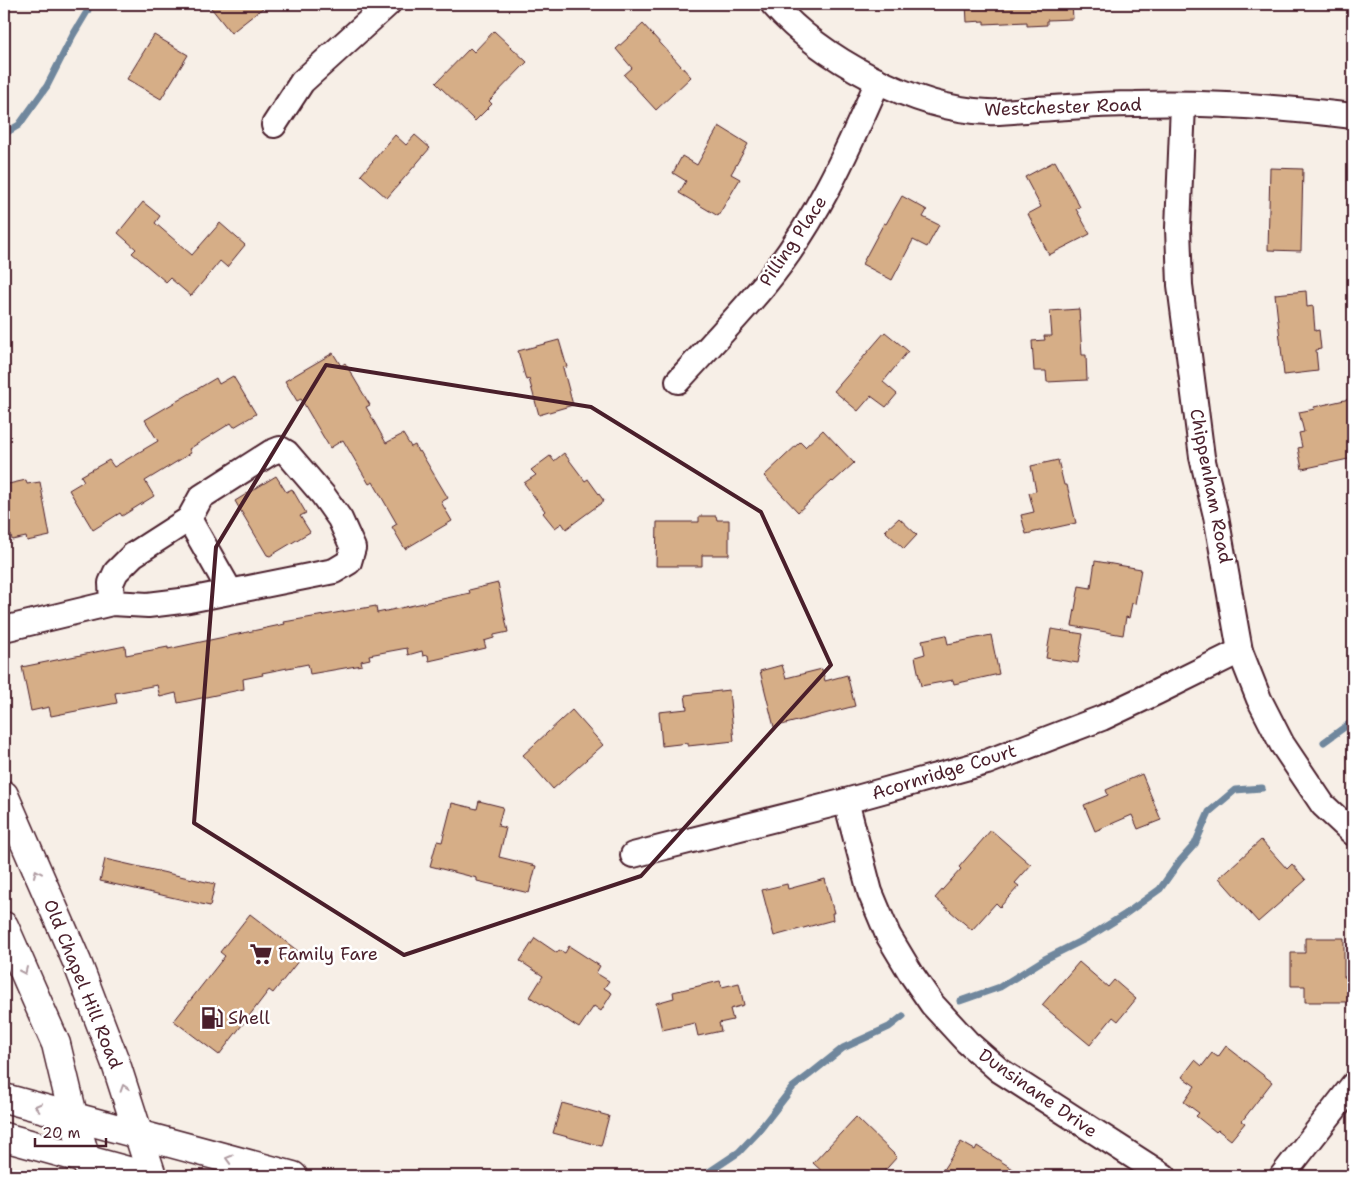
<svg xmlns="http://www.w3.org/2000/svg" width="1357" height="1180" viewBox="0 0 1357 1180" font-family="'Shantell Sans',sans-serif">
<style>
.lines{fill:none;stroke-linecap:round;stroke-linejoin:round}
.stream{stroke:#6f879d;stroke-width:7}
.building{fill:#d6ae87;stroke:#4a1f2b}
.minor-casing{stroke:#4a1f2b;stroke-width:28}
.tertiary-casing{stroke:#4a1f2b;stroke-width:31}
.secondary-casing{stroke:#4a1f2b;stroke-width:31}
.minor{stroke:#fff;stroke-width:24}
.tertiary{stroke:#fff;stroke-width:28}
.secondary{stroke:#fff;stroke-width:28}
.oneway{stroke:#ae9aa0}
.marked{fill:none;stroke:#4a1f2b;stroke-width:4;stroke-linejoin:round}
.labels{text-anchor:middle;stroke-width:5;stroke-linejoin:round;paint-order:stroke}
.street-label{font-size:18px;fill:#4a1f2b;stroke:#fff}
.poi-label{font-size:18px;fill:#4a1f2b;stroke:#fff;text-anchor:start}
</style>
<rect width="100%" height="100%" fill="#f7efe7"/>
<filter id="ink" filterUnits="userSpaceOnUse"><feTurbulence type="fractalNoise" baseFrequency=".02" numOctaves="2"/><feDisplacementMap in="SourceGraphic" scale="10" xChannelSelector="R" yChannelSelector="G"/><feConvolveMatrix kernelMatrix="1 2 1 2 8 2 1 2 1" color-interpolation-filters="sRGB"/></filter>
<g filter="url(#ink)">
<g class="lines">
<g class="stream">
<polyline points="4,134 19,125 47,86 73,35 88,10 89,4"/>
<polyline points="1324,742 1353,721"/>
<polyline points="960,1001 1000,987 1045,959 1087,938 1124,915 1160,889 1179,862 1195,844 1209,812 1235,790 1262,788"/>
<polyline points="700,1176 706,1174 739,1152 758,1132 793,1087 809,1075 843,1048 889,1027 903,1016"/>
</g>
</g>
<g class="building">
<polygon points="208,4 268,4 231,33"/>
<polygon points="966,4 1072,4 1073,19 1047,20 1047,25 1027,26 1027,22 984,24 984,21 967,22"/>
<polygon points="643,24 691,77 656,110 624,75 632,68 616,49"/>
<polygon points="494,31 527,62 489,101 492,104 475,121 436,83 470,48 474,52"/>
<polygon points="154,35 188,55 161,99 127,79"/>
<polygon points="719,126 748,144 731,174 740,179 718,216 679,193 686,181 673,173 682,156 697,165"/>
<polygon points="395,135 406,145 415,135 430,148 387,198 361,175"/>
<polygon points="1055,161 1080,207 1076,209 1090,234 1049,255 1028,214 1041,207 1025,177"/>
<polygon points="1270,168 1303,169 1301,251 1268,250"/>
<polygon points="902,196 927,210 923,217 939,225 927,247 913,240 892,280 862,264 884,223 886,224"/>
<polygon points="143,202 160,216 155,223 192,255 220,223 245,245 227,267 220,261 191,296 170,278 166,282 132,253 136,249 118,233"/>
<polygon points="1306,291 1307,307 1313,306 1315,331 1319,330 1321,349 1316,350 1318,371 1284,375 1275,294"/>
<polygon points="1079,309 1082,355 1086,355 1087,380 1047,382 1046,371 1034,371 1032,341 1045,340 1044,336 1052,336 1050,311"/>
<polygon points="885,332 908,351 883,382 897,394 886,407 871,396 858,411 834,391"/>
<polygon points="559,340 567,367 563,368 573,405 539,415 529,379 526,380 518,351"/>
<polygon points="333,353 341,366 345,363 364,395 370,405 366,407 386,443 403,434 411,447 415,445 418,452 420,451 448,498 441,502 452,521 405,549 392,527 397,524 373,482 369,484 343,440 330,448 301,399 297,401 285,381"/>
<polygon points="233,376 256,414 234,427 231,423 189,449 191,453 145,481 154,496 122,516 120,513 93,530 69,490 84,481 81,476 109,460 114,467 158,441 145,420 216,378 219,384"/>
<polygon points="1349,399 1353,420 1353,458 1302,469 1298,448 1302,447 1299,433 1304,432 1299,412 1315,409 1314,407"/>
<polygon points="823,430 854,463 833,482 832,481 798,512 764,476 800,442 805,447"/>
<polygon points="564,453 585,481 588,479 604,501 566,529 562,523 555,528 543,513 545,511 524,483 536,475 531,470 550,456 554,461"/>
<polygon points="1058,460 1064,485 1067,485 1076,523 1026,534 1021,515 1034,512 1029,493 1036,491 1031,466"/>
<polygon points="276,476 286,492 292,489 306,513 300,516 310,532 270,556 267,555 235,501"/>
<polygon points="26,480 27,484 40,482 50,536 27,541 26,537 12,540 11,535 4,537 4,485"/>
<polygon points="699,516 716,516 717,520 729,520 729,555 702,555 702,566 656,566 657,522 699,522"/>
<polygon points="899,518 917,535 904,549 885,531"/>
<polygon points="1095,561 1141,569 1135,604 1132,603 1129,618 1126,617 1123,635 1072,626 1079,586 1091,588"/>
<polygon points="498,583 508,632 494,635 494,638 484,641 486,648 429,661 428,655 423,656 422,651 408,655 407,648 369,655 370,659 361,661 362,665 310,674 308,664 262,673 263,675 243,679 244,689 178,703 176,693 160,697 157,685 115,693 117,703 51,716 49,707 31,711 22,667 125,646 126,655 168,647 168,649 285,624 284,622 376,606 377,613 470,593 469,590"/>
<polygon points="1051,629 1083,634 1078,663 1046,658"/>
<polygon points="946,635 948,644 991,635 999,674 954,684 953,680 921,686 915,657 925,654 922,640"/>
<polygon points="782,665 786,678 822,669 825,681 847,675 855,706 774,727 760,671"/>
<polygon points="729,690 734,741 688,746 688,743 662,746 659,712 687,709 685,695"/>
<polygon points="572,710 603,745 553,789 523,755"/>
<polygon points="1142,774 1161,820 1138,829 1132,815 1095,831 1084,805 1108,795 1106,790"/>
<polygon points="479,801 503,807 498,826 506,828 499,857 536,866 529,893 477,881 477,878 430,866 437,841 442,842 452,803 477,809"/>
<polygon points="991,830 1031,865 1015,883 1019,886 1000,907 996,903 972,930 935,898 961,869 959,867"/>
<polygon points="1261,840 1287,869 1292,864 1306,880 1258,922 1219,878"/>
<polygon points="105,859 215,884 210,906 100,881"/>
<polygon points="825,879 834,913 832,913 833,920 774,936 762,890 787,884 788,889"/>
<polygon points="250,914 303,955 273,993 269,990 219,1055 174,1021 225,956 220,952"/>
<polygon points="535,938 557,953 559,950 565,953 569,946 600,966 596,973 609,981 604,988 612,993 601,1011 594,1006 579,1028 530,997 543,976 520,961"/>
<polygon points="1305,938 1344,938 1344,977 1351,977 1351,1002 1305,1002 1305,986 1291,986 1291,953 1305,953"/>
<polygon points="1079,962 1108,987 1114,980 1136,999 1118,1021 1113,1017 1090,1045 1042,1005"/>
<polygon points="720,981 722,987 739,983 744,1005 730,1009 733,1020 719,1023 721,1031 698,1036 695,1023 662,1030 656,1003 674,998 673,992"/>
<polygon points="1226,1046 1272,1082 1242,1121 1245,1123 1231,1140 1218,1130 1216,1132 1196,1116 1199,1113 1184,1102 1195,1086 1182,1077 1195,1060 1202,1066 1212,1053 1218,1057"/>
<polygon points="562,1103 609,1116 601,1146 553,1133"/>
<polygon points="856,1117 897,1157 880,1176 827,1176 813,1163"/>
<polygon points="961,1142 975,1150 977,1146 1024,1176 939,1176"/>
</g>
<g class="lines">
<defs>
<g id="minor">
<path d="M773 4C821 59 914 109 988 112 1004 113 1021 110 1037 109 1069 107 1102 104 1135 104 1207 102 1281 107 1353 116"/>
<polyline points="1183,104 1178,228 1180,285 1202,457 1216,516 1240,651 1259,699 1282,744 1323,805 1353,833"/>
<polyline points="274,125 302,82 388,4"/>
<path d="M678 381C707 349 737 318 765 284 815 224 847 152 878 81"/>
<polyline points="189,519 230,591"/>
<polyline points="4,629 112,603 148,605 189,600 334,571 349,562 353,548 340,519 323,495 287,453 280,449 270,453 201,497 189,519 133,555 116,572 111,583 112,603"/>
<polyline points="846,801 870,892 888,935 912,975 932,1004 967,1042 999,1070 1164,1176"/>
<polyline points="633,855 846,801 987,762 1102,718 1157,692 1240,651"/>
<polyline points="1282,1176 1353,1085"/>
</g>
<g id="tertiary">
<polyline points="4,1098 293,1176"/>
<polyline points="4,1137 146,1176"/>
</g>
<g id="secondary">
<polyline points="4,795 77,962 116,1064 152,1176"/>
<polyline points="4,926 56,1044 73,1115 91,1176"/>
</g>
</defs>
<use href="#minor" class="minor-casing"/>
<use href="#tertiary" class="tertiary-casing"/>
<use href="#secondary" class="secondary-casing"/>
<use href="#minor" class="minor"/>
<use href="#tertiary" class="tertiary"/>
<use href="#secondary" class="secondary"/>
</g>
<defs><path id="oneway-chevron" d="M-2-3.5L2.5 0L-2 3.5" fill="none" stroke-width="1.6" stroke-linecap="round" stroke-linejoin="round" transform="scale(1.25)"/></defs>
<g class="oneway">
<use href="#oneway-chevron" transform="translate(37 873) rotate(-113)"/>
<use href="#oneway-chevron" transform="translate(24 971) rotate(66)"/>
<use href="#oneway-chevron" transform="translate(124 1088) rotate(-108)"/>
<use href="#oneway-chevron" transform="translate(38 1107) rotate(-166)"/>
<use href="#oneway-chevron" transform="translate(229 1159) rotate(-164)"/>
</g>
</g>
<path class="marked" d="M326 365 591 407 761 512 831 665 641 876 404 955 194 823 216 547Z"/>
<defs>
<symbol id="supermarket-bare" viewBox="-9 -9 18 18"><path d="M-6-5.5h2.5l.6 2H6L4.5 2H-2.5L-4.4-4H-6ZM-1.5 3.2a1.3 1.3 0 1 0 .1 0ZM3 3.2a1.3 1.3 0 1 0 .1 0Z" fill="#4a1f2b" stroke="#fff" stroke-width="2.5" paint-order="stroke"/></symbol>
<symbol id="fuel-bare" viewBox="-9 -9 18 18"><path d="M-5.5-6h7V0h2V4h1.3V-2.5L3-4.5l.8-.8L6-3V5H2.5V1h-1V6h-7ZM-4.2-4.7v3.2H.2V-4.7Z" fill="#4a1f2b" stroke="#fff" stroke-width="2.5" paint-order="stroke"/></symbol>
</defs>
<g fill-rule="evenodd">
<use href="#supermarket-bare" x="245" y="938" width="32" height="32"/>
<use href="#fuel-bare" x="196" y="1002" width="32" height="32"/>
</g>
<g class="labels">
<g class="street-label">
<text transform="translate(1063 107) rotate(-2)" y="6">Westchester Road</text>
<text transform="translate(793 241) rotate(-56)" y="6">Pilling Place</text>
<text transform="translate(1211 486) rotate(79)" y="6">Chippenham Road</text>
<text transform="translate(944 772) rotate(-17)" y="6">Acornridge Court</text>
<text transform="translate(83 984) rotate(68)" y="6">Old Chapel Hill Road</text>
<text transform="translate(1038 1093) rotate(35)" y="6">Dunsinane Drive</text>
</g>
<g class="poi-label">
<text x="278" y="960">Family Fare</text>
<text x="228" y="1024">Shell</text>
</g>
</g>
<rect width="1357" height="1180" fill="none" stroke="#fff" stroke-width="20"/>
<rect x="10" y="10" width="1337" height="1160" fill="none" stroke="#4a1f2b" stroke-width="2" filter="url(#ink)"/>
<path d="M35 1138v8h71v-8" fill="none" stroke="#4a1f2b" stroke-width="2.5"/>
<text x="42" y="1138" font-size="15" fill="#4a1f2b" stroke="#ffffff" stroke-width="4" paint-order="stroke">20 m</text>
</svg>
